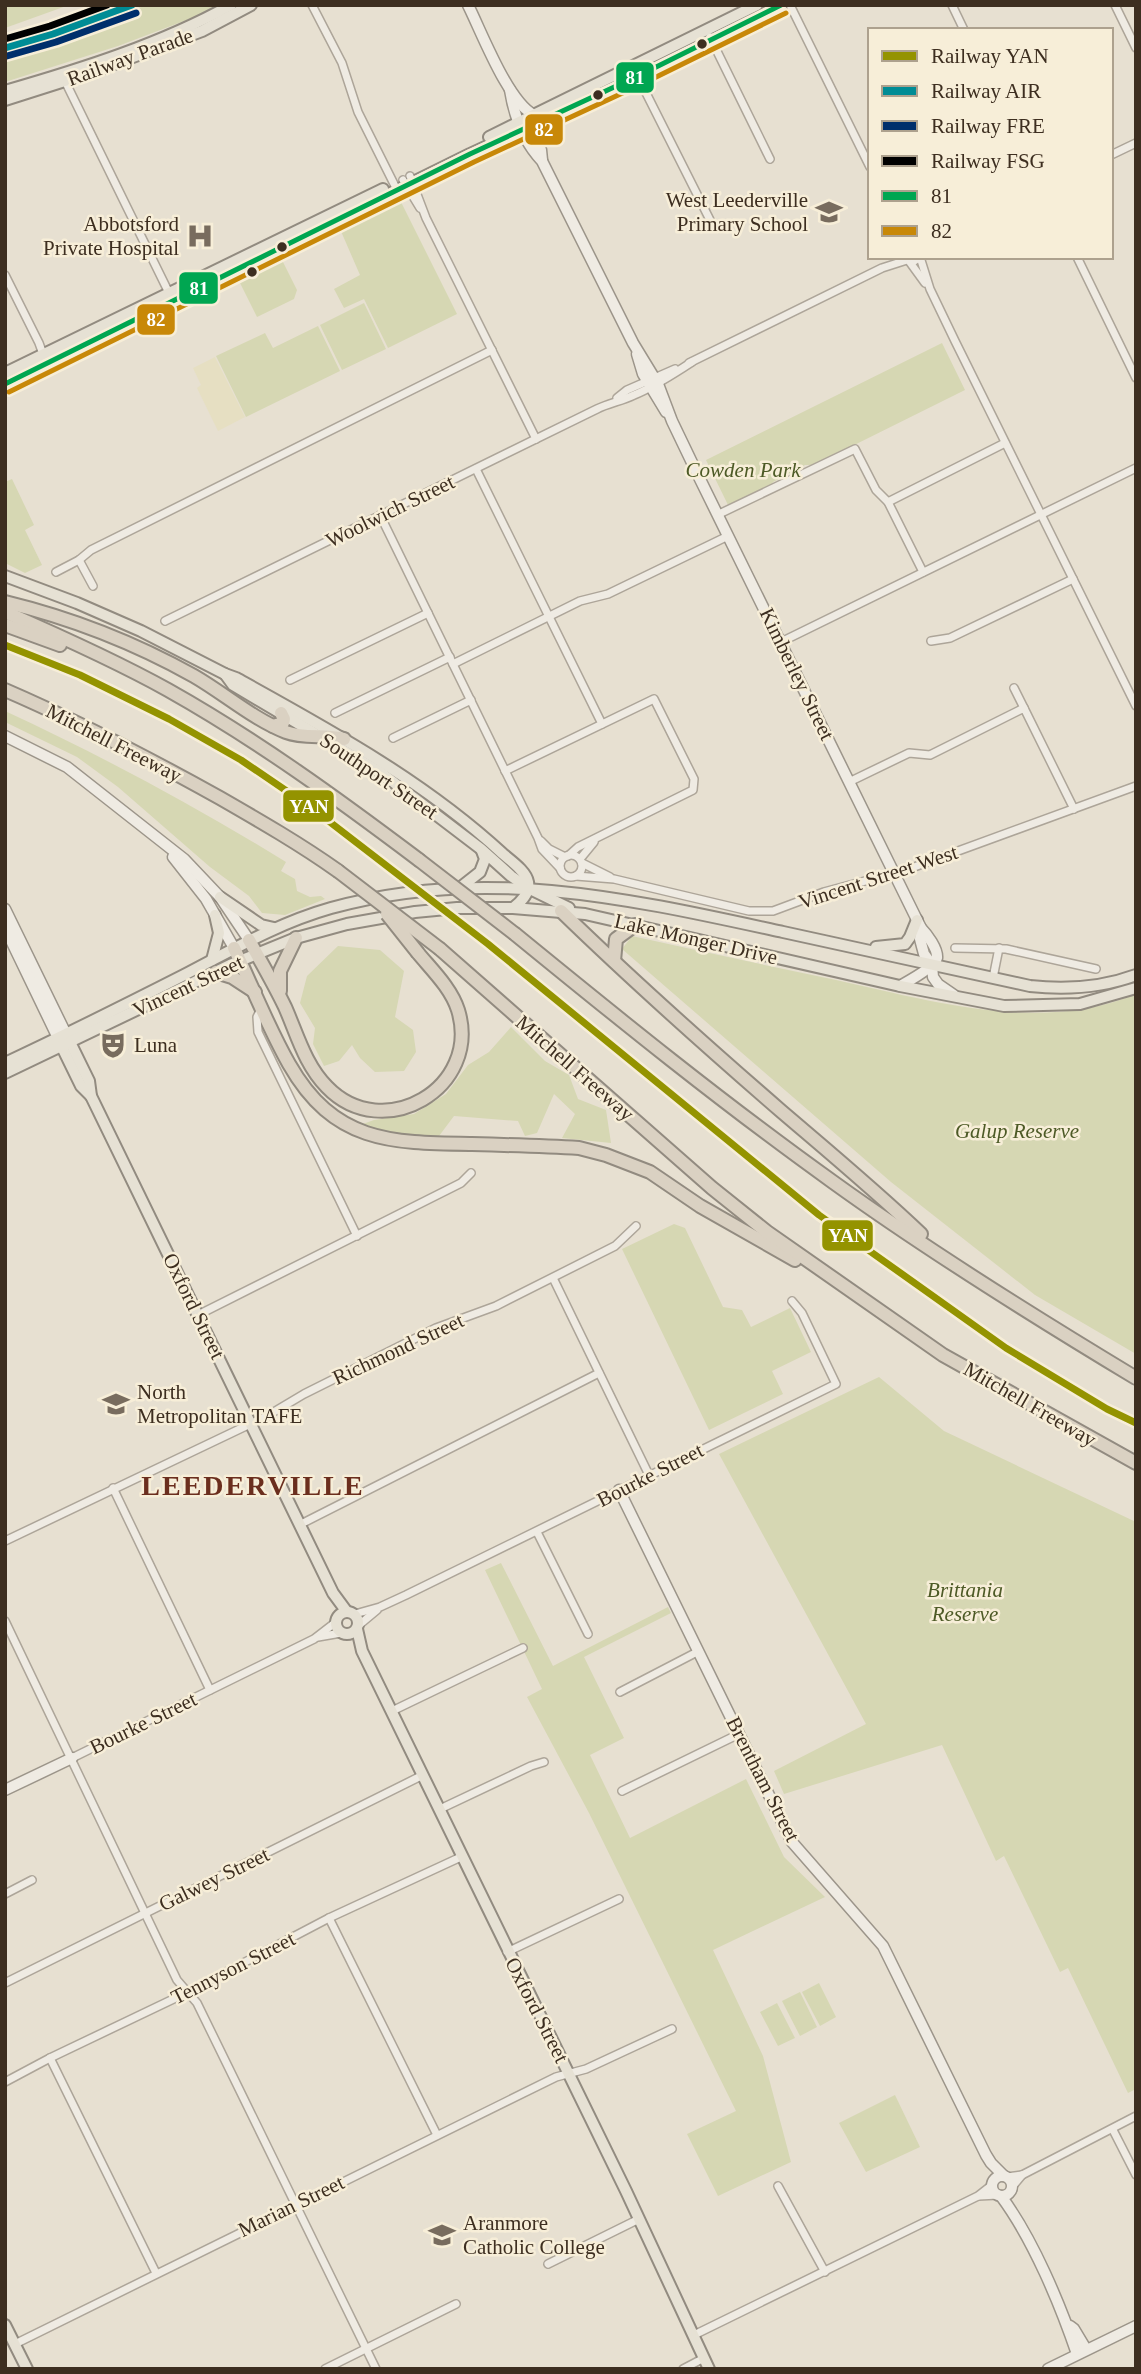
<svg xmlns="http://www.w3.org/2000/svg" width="1141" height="2374" viewBox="0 0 1141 2374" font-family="'Times New Roman',serif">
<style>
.farmland{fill:#e6dfc2}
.green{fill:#d6d7b3}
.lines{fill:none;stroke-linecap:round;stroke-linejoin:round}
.street-casing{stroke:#ada599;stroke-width:10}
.secondary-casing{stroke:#9c958a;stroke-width:13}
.primary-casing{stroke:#928b80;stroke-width:14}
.highway-casing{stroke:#928b80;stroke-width:16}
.street{stroke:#efebe3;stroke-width:7}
.secondary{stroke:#efebe3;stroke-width:10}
.primary{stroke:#e6e1d4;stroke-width:10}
.highway{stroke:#dad1c2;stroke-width:12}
.highway-bridge-casing{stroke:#928b80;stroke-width:16;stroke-linecap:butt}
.highway-bridge{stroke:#dad1c2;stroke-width:12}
.bus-1-casing{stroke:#f7eed8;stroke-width:10}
.bus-2-casing{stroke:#f7eed8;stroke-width:10}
.bus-1{stroke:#00a651;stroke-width:5}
.bus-2{stroke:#c88808;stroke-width:5}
.rail-1-casing{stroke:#f7eed8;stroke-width:12}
.rail-2-casing{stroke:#f7eed8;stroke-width:12}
.rail-3-casing{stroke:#f7eed8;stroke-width:12}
.rail-4-casing{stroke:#f7eed8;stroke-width:12}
.rail-1{stroke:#949300;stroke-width:7}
.rail-2{stroke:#008c95;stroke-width:7}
.rail-3{stroke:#002f6c;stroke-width:7}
.rail-4{stroke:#000;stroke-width:7}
.bus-dot{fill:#3d2e20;stroke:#f7eed8;stroke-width:2.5}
.labels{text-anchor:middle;stroke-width:5;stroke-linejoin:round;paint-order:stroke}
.street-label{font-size:21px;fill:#3d2e20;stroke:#f7eed8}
.poi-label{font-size:21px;fill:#3d2e20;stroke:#f7eed8;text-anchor:start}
.park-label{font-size:21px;font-style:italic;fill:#4d5a26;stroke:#f7eed8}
.district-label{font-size:28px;font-weight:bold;letter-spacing:2px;fill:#6b2e1e;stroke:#f7eed8}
.line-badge{stroke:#f7eed8;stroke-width:2.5}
.badge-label{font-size:19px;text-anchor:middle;font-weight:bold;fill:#fff}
</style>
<rect width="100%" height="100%" fill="#e7e0d1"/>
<polygon class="farmland" points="215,357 245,417 218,431 197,388 201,385 193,368"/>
<g class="green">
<polygon points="5,5 69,5 5,28"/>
<polygon points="147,5 217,5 192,18 118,46 5,82 5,54"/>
<polygon points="400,200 457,314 388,348 364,299 344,308 334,289 360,275 340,229"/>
<polygon points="281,258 297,290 294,299 257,317 238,279"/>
<polygon points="364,303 386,349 342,370 320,325"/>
<polygon points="318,326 340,371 246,417 216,356 265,333 273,348"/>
<polygon points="942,343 965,390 814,465 805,465 773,482 771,487 729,507 706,460"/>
<polygon points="12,479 34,525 25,530 42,565 25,573 5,563 5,482"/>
<path d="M5 711C102 756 195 806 286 862L281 871 295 879 297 891 310 897 321 896 325 899 285 915 262 913 249 896 210 867 118 787 77 757 5 722Z"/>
<path d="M632 936C700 951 768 966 836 980 932 1001 1040 1034 1136 994V1354L1035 1295 891 1182 622 949Z"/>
<polygon points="338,946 380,950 404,971 395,1017 413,1030 416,1052 404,1071 375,1072 360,1058 352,1045 339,1061 324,1066 313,1044 315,1028 300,1003 307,976"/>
<polygon points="511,1027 545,1061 569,1075 578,1099 606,1110 611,1143 562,1138 575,1114 554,1094 537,1133 525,1136 518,1121 454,1116 439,1136 393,1135 360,1125 374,1120 414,1114 446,1094 468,1065 489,1052"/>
<polygon points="674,1224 685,1228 723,1307 742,1310 751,1327 790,1308 811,1352 772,1371 783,1394 709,1430 622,1249"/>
<polygon points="879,1377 944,1431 1136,1522 1136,2089 1128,2093 1068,1968 1060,1972 1004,1856 996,1861 942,1745 784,1794 774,1771 866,1724 719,1454"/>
<polygon points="501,1563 553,1666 668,1607 671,1613 584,1657 624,1738 590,1755 630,1838 746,1779 784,1857 825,1897 713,1950 763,2056 791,2162 718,2196 687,2134 736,2111 589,1813 527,1697 542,1689 485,1570"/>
<polygon points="819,1983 836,2017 820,2026 802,1992"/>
<polygon points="800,1992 817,2027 800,2036 782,2001"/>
<polygon points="777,2003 795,2038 778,2046 760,2012"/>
<polygon points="895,2095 920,2147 866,2172 839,2123"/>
</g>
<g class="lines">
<defs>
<g id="street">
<polyline points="312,5 342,63 358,112 397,190"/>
<polyline points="790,5 870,167"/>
<polyline points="952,5 964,30"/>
<polyline points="1115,5 1136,48"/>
<polyline points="710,37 770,159"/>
<polyline points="636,73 711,222"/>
<polyline points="64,79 170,295"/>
<polyline points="1111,155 1136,143"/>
<polyline points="410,176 426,218 536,439"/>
<polyline points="403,180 420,208"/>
<polyline points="904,257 913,262 920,257 930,289 955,341 1136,706"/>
<polyline points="1077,257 1136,378"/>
<polyline points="909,261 925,283"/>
<polyline points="5,275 39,343 44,357"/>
<polyline points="689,363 882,268 907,260"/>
<polyline points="617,398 627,390 675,369"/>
<polyline points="476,469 602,724"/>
<polyline points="888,502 1005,443"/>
<polyline points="380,515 538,838 542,849 560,868"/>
<polyline points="717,515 855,449 876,490 888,502 923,572"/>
<polyline points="79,560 93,586"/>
<polyline points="56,572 79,560 91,550 492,350"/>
<path d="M165 621 597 409C609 403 622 401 634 395 654 387 673 374 692 362"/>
<polyline points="931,641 950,638 1073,579"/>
<polyline points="781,642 1136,468"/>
<polyline points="453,664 580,601 608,594 728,536"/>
<polyline points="290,680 428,613"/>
<polyline points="1014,688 1024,708"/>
<polyline points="335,713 450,657"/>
<polyline points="393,738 471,700"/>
<polyline points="505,771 654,699 694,779 693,790 578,847 568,856"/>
<polyline points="849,782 909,753 930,755 1024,708 1074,809"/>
<polyline points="541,841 549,849 565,857"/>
<circle cx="571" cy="866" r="11"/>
<polyline points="580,859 594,842"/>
<polyline points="582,863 610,877"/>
<polyline points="576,876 614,879 749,911 773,911 824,892 906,870 1136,786"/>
<polyline points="955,948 1006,949 1096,969"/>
<polyline points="993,978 999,948"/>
<polyline points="261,1009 257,1017 258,1032 357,1236"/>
<polyline points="553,1278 649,1475"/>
<polyline points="198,1315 461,1183 471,1173"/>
<polyline points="113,1488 210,1690"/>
<polyline points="301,1524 599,1373"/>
<polyline points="537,1532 588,1634"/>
<polyline points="5,1541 267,1416 304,1394 436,1328 496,1306 615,1246 636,1226"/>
<polyline points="355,1614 380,1607 406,1595 836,1384 802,1313 792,1301"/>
<polyline points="5,1621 177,1980 197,2003 376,2369"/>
<polyline points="359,1625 377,1610"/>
<polyline points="318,1637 341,1633"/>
<polyline points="620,1692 699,1651"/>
<polyline points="392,1711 523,1648"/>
<polyline points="72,1758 314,1639 336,1622"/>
<polyline points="622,1791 739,1734"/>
<polyline points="440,1809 531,1766 544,1762"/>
<polyline points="5,1894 32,1880"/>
<polyline points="329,1918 437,2135"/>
<polyline points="507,1952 619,1899"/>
<polyline points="5,1983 423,1775"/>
<polyline points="50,2058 156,2273"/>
<polyline points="5,2082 50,2058 186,1993 329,1918 463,1856"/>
<polyline points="1113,2130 1136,2175"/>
<polyline points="1007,2177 1022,2175 1136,2116"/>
<polyline points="778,2186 825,2272"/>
<polyline points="1012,2187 1022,2175"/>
<polyline points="979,2196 998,2195"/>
<polyline points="548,2264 639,2219"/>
<polyline points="694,2335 978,2196 992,2185"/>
<polyline points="15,2344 556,2077 586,2069 672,2029"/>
<polyline points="325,2369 456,2304"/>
<polyline points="683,2369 704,2358"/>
</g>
<g id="secondary">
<path d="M468 5C482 33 508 102 534 115"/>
<path d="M510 90C514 115 524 142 542 161L633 343 658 384 672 421 696 471 921 928C927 934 938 949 937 958 935 967 907 982 900 986"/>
<polyline points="527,119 541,150 542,160"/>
<polyline points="637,354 643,374 666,412"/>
<polyline points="5,736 67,767 184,859 220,897 249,940"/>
<polyline points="173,857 206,899 234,948"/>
<polyline points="5,909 66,1034"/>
<polyline points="5,928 58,1038"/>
<polyline points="921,928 920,939 924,954 932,965 933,977 938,984 954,995"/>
<polyline points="619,1490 792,1842 883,1946 986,2155 991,2163 1004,2176"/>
<polyline points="5,1790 72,1758"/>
<circle cx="1002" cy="2186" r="10"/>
<path d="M1001 2196C1033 2239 1060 2304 1077 2354"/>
<polyline points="1070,2326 1074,2329 1086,2349"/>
<polyline points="1048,2369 1136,2326"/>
</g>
<g id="primary">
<path d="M5 91C81 69 161 44 231 5"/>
<polyline points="5,100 93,72 202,31 251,5"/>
<polyline points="489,137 757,5"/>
<polyline points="5,373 383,189"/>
<polyline points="5,384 470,154 638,76 782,5"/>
<path d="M5 576 77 603 141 631 225 674 236 678C330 730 424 781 503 854 511 861 526 871 528 882 530 893 521 902 513 908"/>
<polyline points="225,674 233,685 380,772 481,849 511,876 528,888 569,908"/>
<polyline points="461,887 480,872 485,859 482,851"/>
<polyline points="220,897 261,925 274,928"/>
<polyline points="876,947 905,944 910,937 917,920"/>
<polyline points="212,960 219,933 215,915"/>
<polyline points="67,1036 89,1081 91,1096 333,1593 347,1612"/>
<polyline points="59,1041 81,1086 91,1096"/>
<path d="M5 1063C65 1035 125 1005 184 975 232 950 278 923 331 908 485 865 631 899 783 932 865 950 948 968 1030 986 1067 990 1101 988 1136 975"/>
<polyline points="5,1073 230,965 296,938 347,924 415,912 457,908 513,908 585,914 900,986 1004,1006 1080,1004 1136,988"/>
<circle cx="347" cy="1623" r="11"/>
<polyline points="357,1629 362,1651 626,2191 709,2369"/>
<polyline points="5,2325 27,2369"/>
</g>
<g id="highway">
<path d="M5 602C71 618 135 643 194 676 225 694 253 719 286 732 304 739 325 734 344 739"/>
<path d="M5 612C60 636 116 661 168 690 257 740 338 799 419 860"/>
<polyline points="5,625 60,645"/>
<path d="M5 690C79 722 150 759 220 798 260 821 300 844 338 871"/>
<polyline points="273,726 283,723 284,719 281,713"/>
<path d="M561 911C632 980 706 1046 781 1111 829 1152 876 1191 921 1234"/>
<path d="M515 934C619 1019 724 1104 833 1182 930 1252 1033 1316 1136 1378"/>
<path d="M249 940C261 962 274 984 285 1007 297 1034 305 1065 327 1087 383 1145 482 1088 458 1010 451 988 432 970 418 953"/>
<path d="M234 948C252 986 268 1027 289 1064 334 1143 391 1143 472 1144 508 1145 544 1146 579 1148L606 1155 650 1172 700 1206 795 1260"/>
<polyline points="440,949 712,1188 767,1232 943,1355 1136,1463"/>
<polyline points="614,961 616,939 635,925"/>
<polyline points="216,972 232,977 255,992"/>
<polyline points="280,991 280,971 296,938"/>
</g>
</defs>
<use href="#street" class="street-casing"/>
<use href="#secondary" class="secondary-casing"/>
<use href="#primary" class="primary-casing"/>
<use href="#highway" class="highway-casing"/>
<use href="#street" class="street"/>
<use href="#secondary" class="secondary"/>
<use href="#primary" class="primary"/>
<use href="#highway" class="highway"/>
<defs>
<g id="highway-bridge">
<polyline points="419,860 515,934"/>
<polyline points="338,871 440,949"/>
<polyline points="387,914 418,953"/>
</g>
</defs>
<use href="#highway-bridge" class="highway-bridge-casing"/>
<use href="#highway-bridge" class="highway-bridge"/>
<defs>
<polyline id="bus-1" points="5,384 470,154 638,76 781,5"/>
<polyline id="bus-2" points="9,392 474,162 642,84 786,13"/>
</defs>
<use href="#bus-1" class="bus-1-casing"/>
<use href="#bus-2" class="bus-2-casing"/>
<use href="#bus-1" class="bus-1"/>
<use href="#bus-2" class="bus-2"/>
<defs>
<polyline id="rail-1" points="5,645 80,675 169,719 241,760 313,809 488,944 819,1215 1006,1348 1107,1409 1136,1423"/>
<polyline id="rail-2" points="5,48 53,34 132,5"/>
<polyline id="rail-3" points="7,56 56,42 136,13"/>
<polyline id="rail-4" points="5,39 50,26 107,5"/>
</defs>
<use href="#rail-1" class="rail-1-casing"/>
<use href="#rail-2" class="rail-2-casing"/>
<use href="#rail-3" class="rail-3-casing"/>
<use href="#rail-4" class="rail-4-casing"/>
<use href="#rail-1" class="rail-1"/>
<use href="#rail-2" class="rail-2"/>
<use href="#rail-3" class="rail-3"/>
<use href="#rail-4" class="rail-4"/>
</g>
<defs>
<symbol id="school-bare" viewBox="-9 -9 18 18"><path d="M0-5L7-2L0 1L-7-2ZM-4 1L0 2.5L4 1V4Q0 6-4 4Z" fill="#786c5e" stroke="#f7eed8" stroke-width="2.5" paint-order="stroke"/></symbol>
<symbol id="hospital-bare" viewBox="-9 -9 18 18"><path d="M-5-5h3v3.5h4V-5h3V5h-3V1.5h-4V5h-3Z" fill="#786c5e" stroke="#f7eed8" stroke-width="2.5" paint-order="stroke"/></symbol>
<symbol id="theatre-bare" viewBox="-9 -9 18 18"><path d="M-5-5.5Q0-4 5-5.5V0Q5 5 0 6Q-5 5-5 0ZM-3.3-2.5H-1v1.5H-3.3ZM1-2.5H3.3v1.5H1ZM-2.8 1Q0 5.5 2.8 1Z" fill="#786c5e" stroke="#f7eed8" stroke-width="2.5" paint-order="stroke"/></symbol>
<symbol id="university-bare" viewBox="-9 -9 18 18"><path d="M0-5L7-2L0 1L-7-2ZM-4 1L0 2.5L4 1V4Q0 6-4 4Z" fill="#786c5e" stroke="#f7eed8" stroke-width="2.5" paint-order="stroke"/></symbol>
</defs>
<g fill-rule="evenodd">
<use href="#school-bare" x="810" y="193" width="38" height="38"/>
<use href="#hospital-bare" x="181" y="217" width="38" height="38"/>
<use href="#theatre-bare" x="94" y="1026" width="38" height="38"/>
<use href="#university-bare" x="97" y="1385" width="38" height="38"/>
<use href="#school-bare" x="423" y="2216" width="38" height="38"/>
</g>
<g class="bus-dot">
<circle cx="702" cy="44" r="6"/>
<circle cx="598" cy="95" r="6"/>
<circle cx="282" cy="247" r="6"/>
<circle cx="252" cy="272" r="6"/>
</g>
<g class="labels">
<g class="street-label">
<text transform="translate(130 57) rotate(-20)" y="7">Railway Parade</text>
<text transform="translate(390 511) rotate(-26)" y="7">Woolwich Street</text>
<text transform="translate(797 674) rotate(64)" y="7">Kimberley Street</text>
<text transform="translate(114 743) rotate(27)" y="7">Mitchell Freeway</text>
<text transform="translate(379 776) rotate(34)" y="7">Southport Street</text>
<text transform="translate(878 877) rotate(-18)" y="7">Vincent Street West</text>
<text transform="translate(696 939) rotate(13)" y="7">Lake Monger Drive</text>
<text transform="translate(188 986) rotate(-25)" y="7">Vincent Street</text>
<text transform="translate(575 1068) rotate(41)" y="7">Mitchell Freeway</text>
<text transform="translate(194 1306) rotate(64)" y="7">Oxford Street</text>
<text transform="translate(398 1349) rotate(-25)" y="7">Richmond Street</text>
<text transform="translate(1030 1404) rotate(30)" y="7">Mitchell Freeway</text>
<text transform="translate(650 1475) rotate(-27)" y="7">Bourke Street</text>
<text transform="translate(143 1723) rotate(-26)" y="7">Bourke Street</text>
<text transform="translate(763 1779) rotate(63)" y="7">Brentham Street</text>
<text transform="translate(214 1879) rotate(-26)" y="7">Galwey Street</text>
<text transform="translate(233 1968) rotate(-27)" y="7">Tennyson Street</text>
<text transform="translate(537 2010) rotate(63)" y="7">Oxford Street</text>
<text transform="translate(291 2206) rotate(-26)" y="7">Marian Street</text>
</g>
<g class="poi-label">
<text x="808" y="207" text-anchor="end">West Leederville<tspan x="808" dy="24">Primary School</tspan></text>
<text x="179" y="231" text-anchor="end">Abbotsford<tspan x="179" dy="24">Private Hospital</tspan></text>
<text x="134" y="1052">Luna</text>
<text x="137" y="1399">North<tspan x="137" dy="24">Metropolitan TAFE</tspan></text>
<text x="463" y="2230">Aranmore<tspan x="463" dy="24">Catholic College</tspan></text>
</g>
<g class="park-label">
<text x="743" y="477">Cowden Park</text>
<text x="1017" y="1138">Galup Reserve</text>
<text x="965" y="1597">Brittania<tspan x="965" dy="24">Reserve</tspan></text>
</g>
<g class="district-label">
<text x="253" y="1495">LEEDERVILLE</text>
</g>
</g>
<g class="line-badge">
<rect x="615" y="61" width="40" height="33" rx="7" fill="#00a651"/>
<rect x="524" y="113" width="40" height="33" rx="7" fill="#c88808"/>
<rect x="178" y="271" width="41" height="34" rx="7" fill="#00a651"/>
<rect x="136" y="303" width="40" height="33" rx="7" fill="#c88808"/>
<rect x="282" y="789" width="53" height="34" rx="7" fill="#949300"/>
<rect x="821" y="1219" width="53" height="33" rx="7" fill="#949300"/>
</g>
<g class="badge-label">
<text x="635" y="84">81</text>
<text x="544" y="136">82</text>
<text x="199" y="295">81</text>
<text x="156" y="326">82</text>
<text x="309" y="813">YAN</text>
<text x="848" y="1242">YAN</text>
</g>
<rect width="1141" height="2374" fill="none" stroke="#3d2e20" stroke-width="14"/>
<rect x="868" y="28" width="245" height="231" fill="#f7eed8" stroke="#ada18e" stroke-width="2"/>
<rect x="882" y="51" width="35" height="10" fill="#949300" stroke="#ada18e" stroke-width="2"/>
<text x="931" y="63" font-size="21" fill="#3d2e20">Railway YAN</text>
<rect x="882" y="86" width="35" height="10" fill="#008c95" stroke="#ada18e" stroke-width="2"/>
<text x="931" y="98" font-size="21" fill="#3d2e20">Railway AIR</text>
<rect x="882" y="121" width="35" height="10" fill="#002f6c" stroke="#ada18e" stroke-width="2"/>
<text x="931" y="133" font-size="21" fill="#3d2e20">Railway FRE</text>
<rect x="882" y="156" width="35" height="10" fill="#000000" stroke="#ada18e" stroke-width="2"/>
<text x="931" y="168" font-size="21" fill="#3d2e20">Railway FSG</text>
<rect x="882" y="191" width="35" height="10" fill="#00a651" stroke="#ada18e" stroke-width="2"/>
<text x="931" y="203" font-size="21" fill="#3d2e20">81</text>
<rect x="882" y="226" width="35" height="10" fill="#c88808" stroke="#ada18e" stroke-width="2"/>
<text x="931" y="238" font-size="21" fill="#3d2e20">82</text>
</svg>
